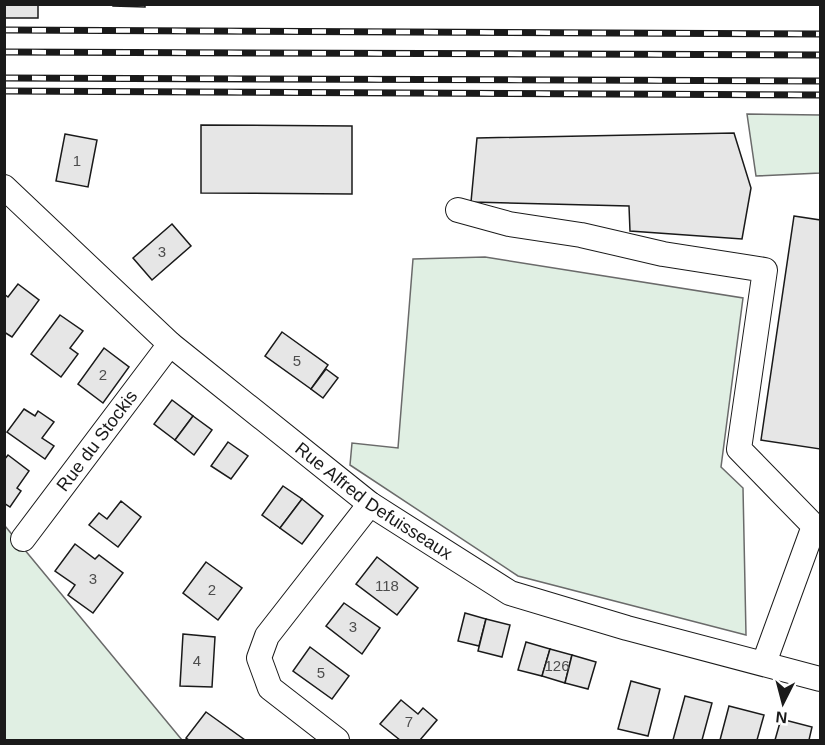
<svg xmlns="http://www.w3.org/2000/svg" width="825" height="745" viewBox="0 0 825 745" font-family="Helvetica,sans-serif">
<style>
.grass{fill:#e0efe3;stroke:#6a6a6a;stroke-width:1.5}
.building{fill:#e6e6e6;stroke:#1a1a1a;stroke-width:1.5}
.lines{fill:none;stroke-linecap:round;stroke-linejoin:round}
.minor-casing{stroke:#1a1a1a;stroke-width:26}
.minor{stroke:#fff;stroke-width:24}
.rail-casing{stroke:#1a1a1a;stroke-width:7}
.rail{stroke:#fff;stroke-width:4.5;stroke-dasharray:14;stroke-linecap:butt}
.labels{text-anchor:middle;stroke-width:4.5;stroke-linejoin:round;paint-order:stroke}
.number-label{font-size:15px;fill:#4d4d4d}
.street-label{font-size:18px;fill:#1a1a1a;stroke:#fff}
</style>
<rect width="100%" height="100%" fill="#fff"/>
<g class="grass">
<polygon points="747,114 820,115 820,173 756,176"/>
<polygon points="485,257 743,298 721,467 743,488 746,635 518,576 350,465 352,443 398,448 413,259"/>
<polygon points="5,526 182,740 5,740"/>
</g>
<g class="building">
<rect x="4" y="4" width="34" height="14"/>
<polygon points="113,4 145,4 145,7 113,6"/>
<polygon points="201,125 352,126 352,194 201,193"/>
<polygon points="734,133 751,188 742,239 630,231 629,206 471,202 477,138"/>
<polygon points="65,134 97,140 88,187 56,181"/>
<polygon points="794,216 820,220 820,449 761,440"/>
<polygon points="172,224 191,246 152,280 133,258"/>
<polygon points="18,284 39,300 12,337 4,332 4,294 8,297"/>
<polygon points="60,315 83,331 70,348 78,354 61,377 31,354"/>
<polygon points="282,332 328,365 311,389 265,356"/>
<polygon points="104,348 129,367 103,403 78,384"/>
<polygon points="326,369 338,378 323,398 311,389"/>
<polygon points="172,400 193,416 175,440 154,424"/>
<polygon points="24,409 35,416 38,411 54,422 42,438 54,446 45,459 7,432"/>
<polygon points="193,416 212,430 194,455 175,440"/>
<polygon points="228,442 248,456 231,479 211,466"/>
<polygon points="8,455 29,471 17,488 21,491 10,507 4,503 4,460"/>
<polygon points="283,486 302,499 280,528 262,515"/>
<polygon points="302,499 323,516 302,544 280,528"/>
<polygon points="121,501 141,517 118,547 89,525 99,513 107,519"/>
<polygon points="75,544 95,559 99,555 123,573 93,613 68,595 75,585 55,571"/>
<polygon points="377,557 418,588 397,615 356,584"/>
<polygon points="206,562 242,588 218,620 183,593"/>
<polygon points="344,603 380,628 362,654 326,626"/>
<polygon points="465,613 486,619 479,646 458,641"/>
<polygon points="486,619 510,625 502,657 478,651"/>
<polygon points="183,634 215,637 212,687 180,686"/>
<polygon points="526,642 550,649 542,676 518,670"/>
<polygon points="310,647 349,676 332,699 293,671"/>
<polygon points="550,649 572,655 565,683 542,676"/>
<polygon points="572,655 596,662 588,689 565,683"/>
<polygon points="631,681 660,689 648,736 618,729"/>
<polygon points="685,696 712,703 702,740 673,740"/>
<polygon points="401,700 418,714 423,708 437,720 420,740 400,740 380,724"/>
<polygon points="729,706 764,715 757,740 720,740"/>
<polygon points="206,712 245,740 189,740 186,738"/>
<polygon points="781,719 812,727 809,740 775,740"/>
</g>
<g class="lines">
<defs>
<g id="minor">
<path id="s1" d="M4 187 170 344 370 504 510 593 627 628 820 679"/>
<polyline points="458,210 509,224 581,235 663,254 765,270 739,449 814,526 764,663"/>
<path id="s2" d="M23 539 170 344"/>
<polyline points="337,740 270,688 259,658 267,636 370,504"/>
</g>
</defs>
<use href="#minor" class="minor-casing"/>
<use href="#minor" class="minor"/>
<defs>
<g id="rail">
<polyline points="4,30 820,34"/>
<polyline points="4,52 820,55"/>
<polyline points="4,78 820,81"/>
<polyline points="4,91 820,95"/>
</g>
</defs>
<use href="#rail" class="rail-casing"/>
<use href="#rail" class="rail"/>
</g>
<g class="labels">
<g class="number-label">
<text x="77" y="166">1</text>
<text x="162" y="257">3</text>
<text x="297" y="366">5</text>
<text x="103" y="380">2</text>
<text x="93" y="584">3</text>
<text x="387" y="591">118</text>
<text x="212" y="595">2</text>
<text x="353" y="632">3</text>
<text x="197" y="666">4</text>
<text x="557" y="671">126</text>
<text x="321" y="678">5</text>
<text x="409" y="727">7</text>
</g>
<g class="street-label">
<text dy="6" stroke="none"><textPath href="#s2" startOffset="123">Rue du Stockis</textPath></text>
<text dy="6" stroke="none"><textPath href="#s1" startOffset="486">Rue Alfred Defuisseaux</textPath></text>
</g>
</g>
<rect width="825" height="745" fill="none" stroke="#1a1a1a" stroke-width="12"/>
<g transform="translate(783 703) rotate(186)" stroke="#ffffff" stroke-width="4.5" paint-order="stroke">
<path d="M0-4.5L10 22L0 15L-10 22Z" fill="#1a1a1a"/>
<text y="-9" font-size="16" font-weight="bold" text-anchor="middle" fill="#1a1a1a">N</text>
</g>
</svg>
